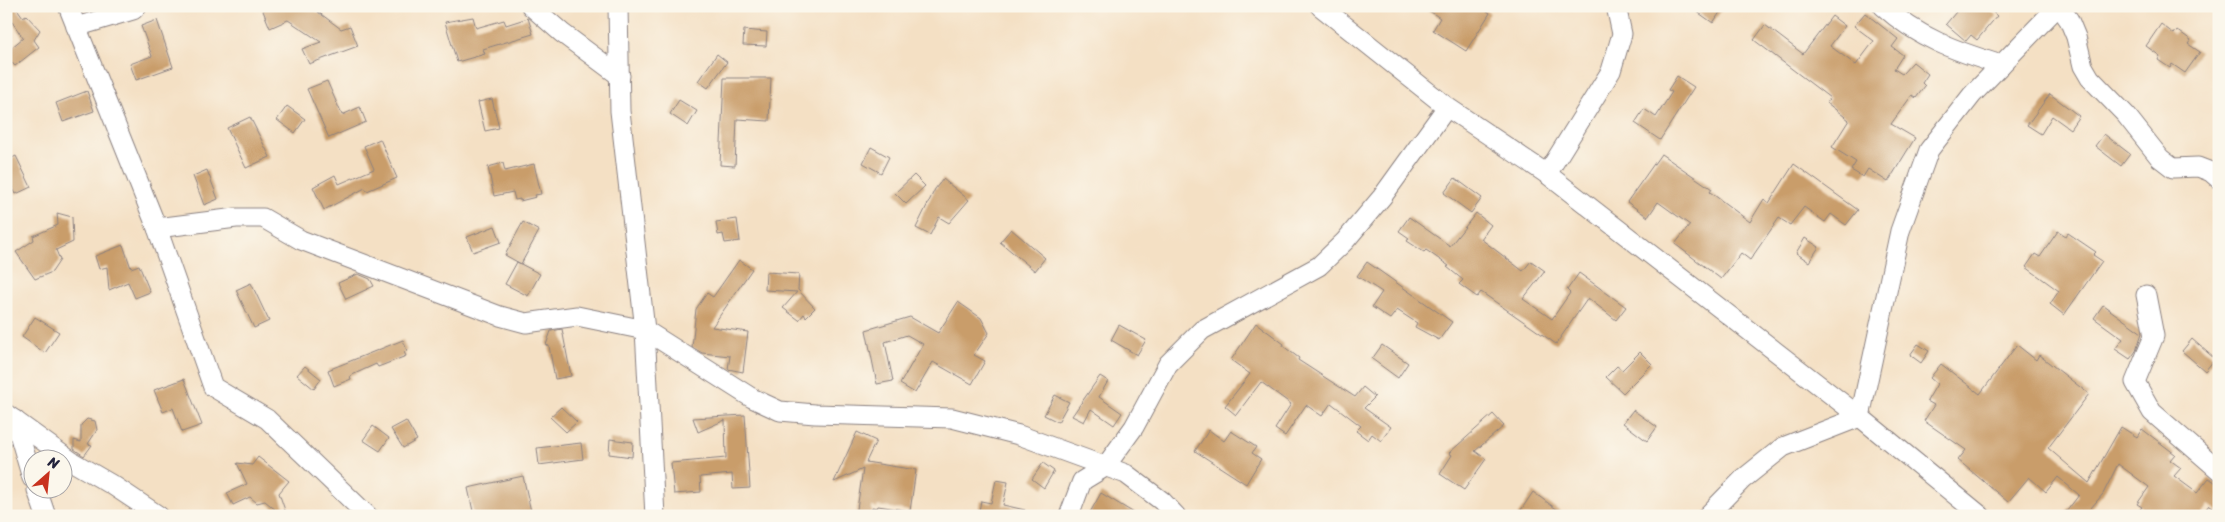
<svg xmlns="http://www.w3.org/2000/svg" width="2225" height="522" viewBox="0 0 2225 522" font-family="Sriracha,sans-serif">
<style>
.building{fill:#c99d6a}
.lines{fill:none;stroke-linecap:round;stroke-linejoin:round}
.minor-casing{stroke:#8b8180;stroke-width:21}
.minor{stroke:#fff;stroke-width:19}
</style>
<rect width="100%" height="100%" fill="#fbf7ec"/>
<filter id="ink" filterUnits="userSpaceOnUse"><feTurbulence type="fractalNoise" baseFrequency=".02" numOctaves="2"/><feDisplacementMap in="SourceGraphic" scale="10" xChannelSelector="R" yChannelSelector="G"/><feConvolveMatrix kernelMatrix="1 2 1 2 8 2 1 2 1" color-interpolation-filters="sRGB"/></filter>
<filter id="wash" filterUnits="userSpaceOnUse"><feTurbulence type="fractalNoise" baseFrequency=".0096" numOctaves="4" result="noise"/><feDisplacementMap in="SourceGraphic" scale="20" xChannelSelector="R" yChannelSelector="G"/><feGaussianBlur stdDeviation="1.12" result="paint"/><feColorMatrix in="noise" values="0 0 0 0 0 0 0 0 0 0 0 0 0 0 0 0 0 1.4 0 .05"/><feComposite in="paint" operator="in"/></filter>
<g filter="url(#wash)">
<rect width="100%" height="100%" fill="#f4e0c4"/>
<g id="blocks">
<g class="building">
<polygon points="15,6 23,17 26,15 40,30 34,40 39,47 15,66 6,56 6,52 23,38 6,13"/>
<polygon points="261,6 310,6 341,29 350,26 358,46 309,64 302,49 321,42 288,20 270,28"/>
<polygon points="1422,6 1480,6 1490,13 1466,51 1433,30 1440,18"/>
<polygon points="1689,6 1724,6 1713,23"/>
<polygon points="1961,6 1986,6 1997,16 1977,40 1971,35 1966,41 1946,24"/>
<polygon points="1865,13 1898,39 1892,47 1903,55 1894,69 1902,74 1913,62 1928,74 1922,83 1925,86 1916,98 1912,95 1891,124 1915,138 1888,182 1868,169 1863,177 1851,170 1856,162 1832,147 1849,120 1827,103 1830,98 1754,40 1765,25 1803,54 1832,16 1845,26 1830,46 1856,65 1874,41 1854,26"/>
<polygon points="473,17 476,28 504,20 506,25 528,18 533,34 483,49 485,54 457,62 445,22"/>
<polygon points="157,20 173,67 136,80 130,64 152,56 141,26"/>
<polygon points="2161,24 2174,34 2177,30 2191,40 2188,44 2200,52 2185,73 2172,64 2170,68 2158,60 2160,56 2146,46"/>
<polygon points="744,30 767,32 766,46 743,45"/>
<polygon points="717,54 727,62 708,88 698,81"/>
<polygon points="1677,76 1694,87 1660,140 1635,123 1644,109 1656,117 1672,92 1668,90"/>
<polygon points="724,78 771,78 769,121 737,119 735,166 720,165"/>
<polygon points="327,81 342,115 360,107 366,122 329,138 307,89"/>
<polygon points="87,91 94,111 63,122 56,103"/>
<polygon points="2050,94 2079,116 2070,129 2052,116 2041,134 2027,125"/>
<polygon points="492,99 499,128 485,131 478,102"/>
<polygon points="679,100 697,111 688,126 670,114"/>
<polygon points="287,106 305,119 295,133 277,120"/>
<polygon points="250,117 270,157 246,168 227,128"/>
<polygon points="2104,134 2130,154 2121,166 2095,146"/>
<polygon points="380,139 397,178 367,191 365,188 324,210 313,187 335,175 339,184 374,169 364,146"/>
<polygon points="871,147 889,157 881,173 863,163"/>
<polygon points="1661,154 1712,189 1710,192 1750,222 1764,199 1769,203 1794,164 1858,210 1846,225 1831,214 1825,222 1804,207 1790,225 1779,218 1750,260 1741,253 1721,279 1675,244 1690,225 1658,202 1648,217 1627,202"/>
<polygon points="16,156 31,187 16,194 6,175 6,161"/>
<polygon points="503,163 505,171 534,164 541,194 535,195 536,197 520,201 520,199 515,200 513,192 494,196 488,167"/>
<polygon points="207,170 218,199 204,205 193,176"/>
<polygon points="914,175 925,186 906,204 895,193"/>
<polygon points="1455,178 1482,198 1471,213 1444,193"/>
<polygon points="943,179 969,200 949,223 939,217 930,235 916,228 935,189"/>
<polygon points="57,213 72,217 73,242 56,250 60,260 52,272 35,279 16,252 34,240 33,236 58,225"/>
<polygon points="1476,213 1491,225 1481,239 1523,271 1531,261 1545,271 1523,299 1552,319 1570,293 1567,290 1579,273 1626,307 1616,320 1588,298 1556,344 1481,292 1477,297 1459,284 1463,280 1447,267 1449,266 1426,250 1424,252 1407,241 1409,238 1399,231 1409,217 1450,246"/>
<polygon points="737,219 740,241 725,243 723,234 718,235 716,222"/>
<polygon points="523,222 539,231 521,264 505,255"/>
<polygon points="495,226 501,242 473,252 467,237"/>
<polygon points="1011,229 1045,258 1035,271 1000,242"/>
<polygon points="2058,231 2066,236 2068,233 2096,252 2093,255 2102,261 2064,315 2050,304 2059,291 2026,267 2035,254 2040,257"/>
<polygon points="1805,238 1819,247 1809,262 1796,253"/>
<polygon points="123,245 131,268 139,265 150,292 135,298 128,282 109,290 107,267 99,269 95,256"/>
<polygon points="739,260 752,269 712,327 748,332 743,372 728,369 730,356 702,353 692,347 696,309 707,293 713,297"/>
<polygon points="517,262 540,274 528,296 505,284"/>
<polygon points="1367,262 1452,322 1439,340 1415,327 1417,323 1397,310 1390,319 1372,307 1382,292 1357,276"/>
<polygon points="766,272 799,274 798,290 815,308 806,317 804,314 799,320 783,308 797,292 765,290"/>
<polygon points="358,274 370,279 374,286 346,299 338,283"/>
<polygon points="251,283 269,321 254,328 236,290"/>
<polygon points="958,302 981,318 989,333 974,355 985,361 972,384 933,362 915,393 900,384 923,344 907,335 885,342 893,381 877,384 866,330 910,317 938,333"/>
<polygon points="2103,305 2142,333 2136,351 2130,359 2115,349 2123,339 2094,318"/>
<polygon points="35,317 59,332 45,353 22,337"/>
<polygon points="1256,323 1284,344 1283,346 1299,358 1298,360 1355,397 1363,387 1375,397 1364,408 1391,427 1381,441 1372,434 1368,440 1356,431 1361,426 1331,403 1322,416 1306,405 1285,436 1275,429 1291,404 1261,382 1236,415 1225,406 1250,374 1231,360"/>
<polygon points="1119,325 1146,340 1137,355 1111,340"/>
<polygon points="562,329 571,376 555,379 549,346 546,345 551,331"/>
<polygon points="2192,339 2215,359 2205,371 2182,351"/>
<polygon points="403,340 407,351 404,352 406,356 378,367 376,364 350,376 351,379 334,386 328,370"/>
<polygon points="1918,344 1929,351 1921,363 1910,355"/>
<polygon points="1382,345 1408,363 1398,378 1372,359"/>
<polygon points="2017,345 2036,360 2039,355 2089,394 2048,448 2089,483 2121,427 2137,437 2142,429 2175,454 2170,460 2181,468 2174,476 2197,493 2209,478 2219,485 2219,512 2209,505 2201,516 2135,516 2142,507 2137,504 2149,487 2118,464 2103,494 2084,516 2063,516 2079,495 2058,477 2046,492 2029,477 2008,502 1958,460 1966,450 1924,421 1934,405 1927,401 1937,384 1930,378 1941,364 1980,394"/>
<polygon points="1640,352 1652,364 1623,393 1606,377 1617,366 1622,370"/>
<polygon points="305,366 321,379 314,389 297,375"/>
<polygon points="1100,376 1108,381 1099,397 1122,413 1114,425 1091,409 1084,422 1072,416"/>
<polygon points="184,379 202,425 182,432 173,408 163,412 154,390"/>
<polygon points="1055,395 1069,402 1058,422 1044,415"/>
<polygon points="561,407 577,422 566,432 550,417"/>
<polygon points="1633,410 1657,427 1647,441 1623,423"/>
<polygon points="1493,414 1504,426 1475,451 1486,459 1464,490 1440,474 1452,455 1449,453"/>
<polygon points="745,415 750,488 733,489 732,474 700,477 701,492 674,494 671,463 726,458 725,420 698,432 693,418"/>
<polygon points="87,419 95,421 97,430 88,444 92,445 84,456 74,449 74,440 81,442 81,425"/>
<polygon points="406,421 417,440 403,448 391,429"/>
<polygon points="373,426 389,438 380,451 363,440"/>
<polygon points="1209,430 1224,441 1231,431 1256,447 1252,453 1261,459 1246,484 1195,451"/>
<polygon points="857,432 876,441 866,462 916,470 910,511 878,506 877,508 872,507 872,516 856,516 863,469 834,482"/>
<polygon points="610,439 633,442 632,457 609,454"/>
<polygon points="581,443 583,459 539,465 537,448"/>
<polygon points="258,457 289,481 279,493 287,516 283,516 265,501 257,503 250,497 233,505 227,493 247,484 237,463 252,465"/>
<polygon points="1043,463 1054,471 1044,488 1032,479"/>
<polygon points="523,476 532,516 474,516 468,488"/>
<polygon points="996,480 1008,482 1003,505 1025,510 1024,516 978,516 981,501 991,503"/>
<polygon points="1533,492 1566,516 1517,516"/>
<polygon points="1101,493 1139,516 1088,516"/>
</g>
</g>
</g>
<g filter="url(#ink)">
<use href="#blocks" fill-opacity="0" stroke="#8b8180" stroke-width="1"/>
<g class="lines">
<defs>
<g id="minor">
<polyline points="68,6 157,228 213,387 267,419 368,516"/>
<polyline points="531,6 562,33 620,76"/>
<polyline points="618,6 620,111 645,330 655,516"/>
<polyline points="1320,6 1447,107 1547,174 1860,417 1981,516"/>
<path d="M1883 6C1918 38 1956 51 2001 65L2058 6"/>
<polyline points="2059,6 2069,20 2076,37 2083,66 2090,78 2126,115 2160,158 2173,168 2198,167 2211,172 2219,179"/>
<polyline points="76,27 133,10 137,6"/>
<polyline points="1547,174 1611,71 1622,34 1616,6"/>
<polyline points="157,228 236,218 263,218 301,240 500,316 526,323 577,316 645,330 752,398 780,411 815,414 952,418 1019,435 1126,474 1162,501 1176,516"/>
<polyline points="2146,295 2154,336 2135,382 2152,412 2219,470"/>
<polyline points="6,414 71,461 114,486 159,516"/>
<polyline points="15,420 32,478"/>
<polyline points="37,490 46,516"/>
<polyline points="1069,516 1082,481 1105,467 1134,427 1168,364 1202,330 1319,266 1345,241 1382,197 1447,107"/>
<polyline points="1707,516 1743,479 1783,447 1860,417 1900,231 1929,150 1972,95 2001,65"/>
</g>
</defs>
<use href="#minor" class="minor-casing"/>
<use href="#minor" class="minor"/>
</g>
</g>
<rect width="2225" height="522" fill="none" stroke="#fbf7ec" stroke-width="25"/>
<g transform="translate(48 474) rotate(27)"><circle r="24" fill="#fbf7ec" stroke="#a4a2a5"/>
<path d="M0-4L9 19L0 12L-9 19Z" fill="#c8321e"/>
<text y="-8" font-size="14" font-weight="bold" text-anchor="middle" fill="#22223b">N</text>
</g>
</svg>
